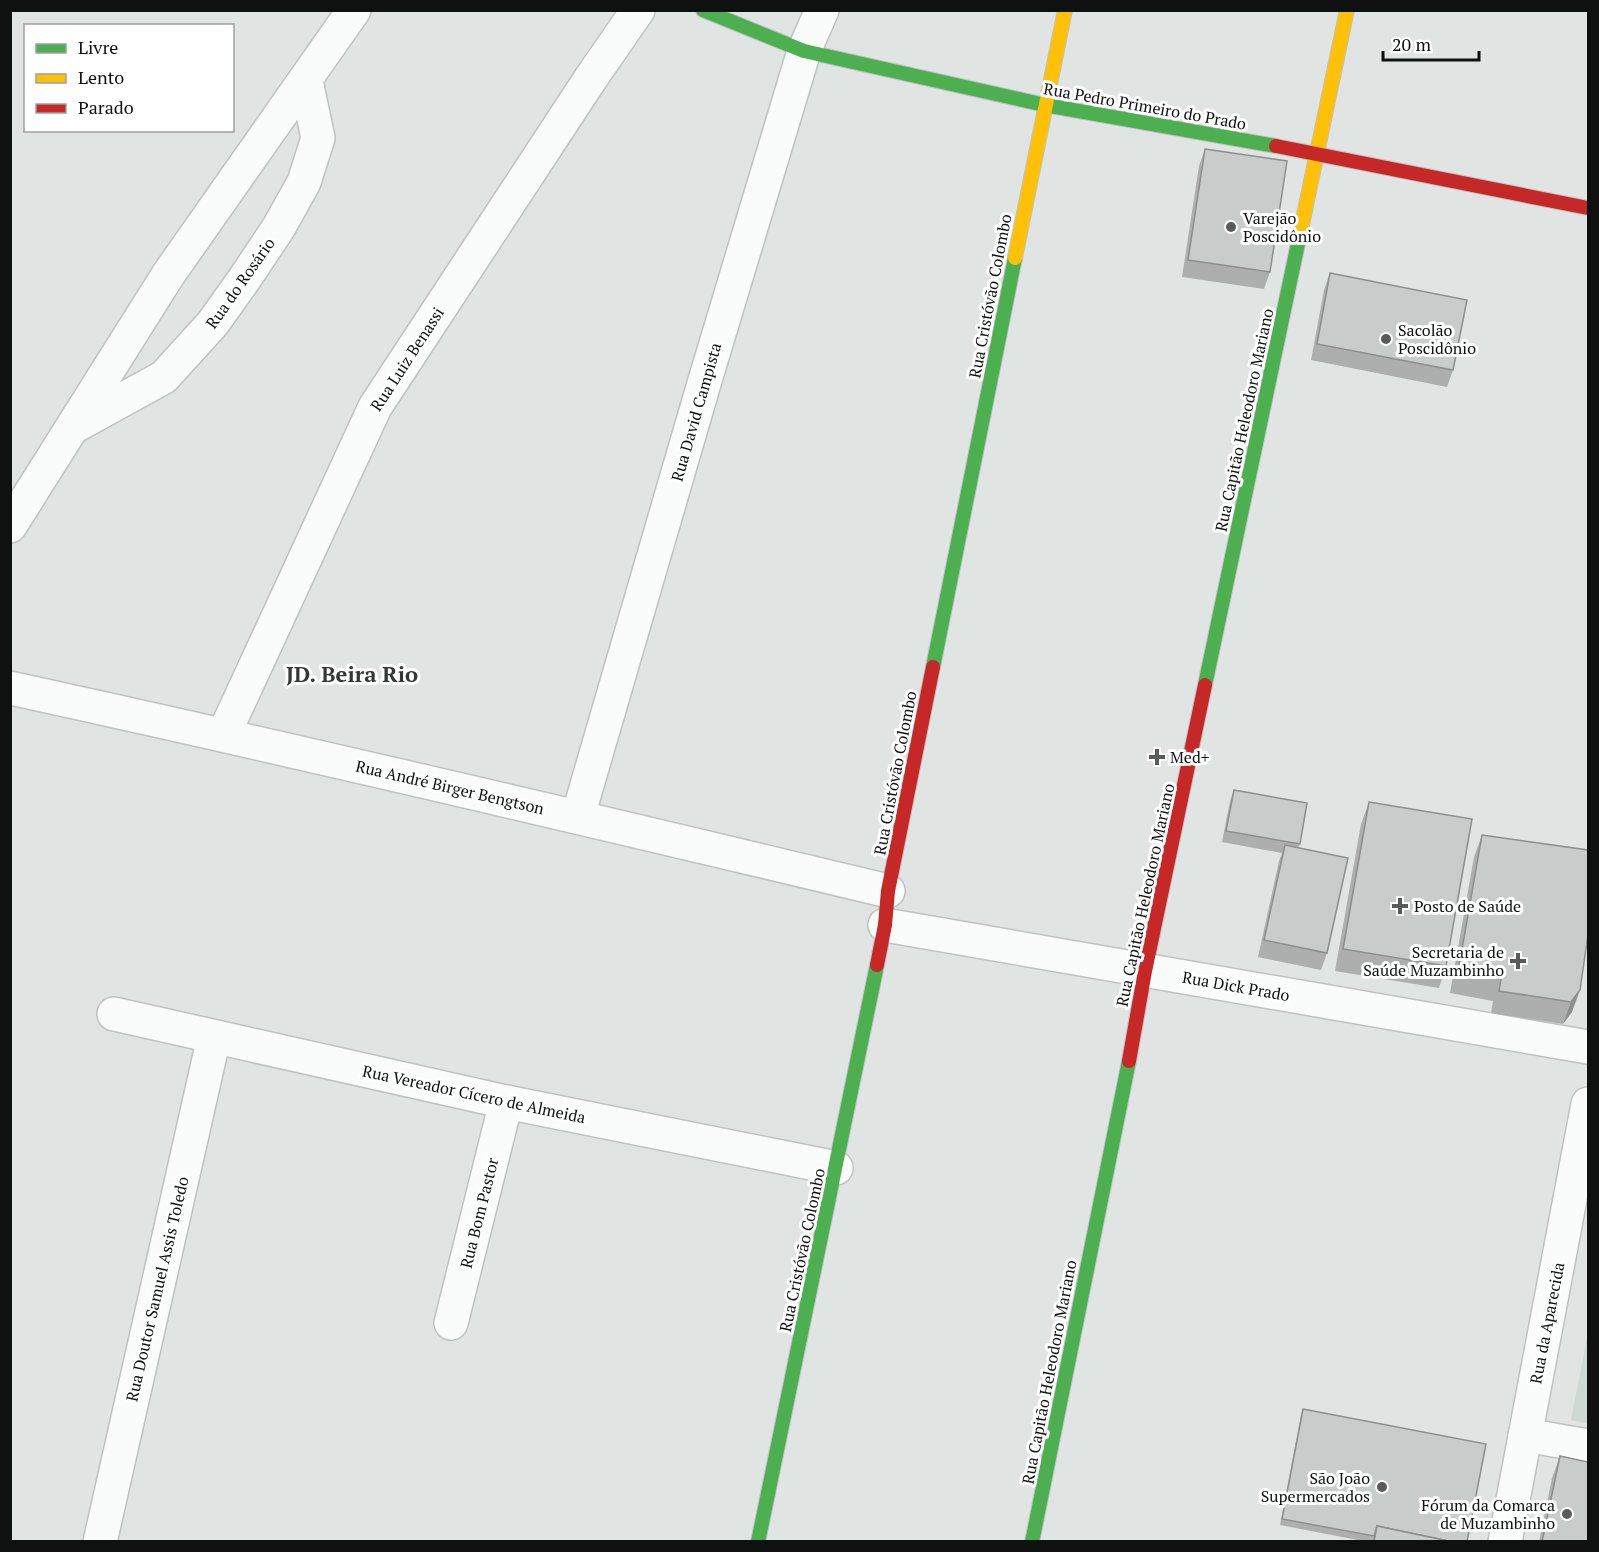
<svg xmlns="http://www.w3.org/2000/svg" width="1599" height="1552" viewBox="0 0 1599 1552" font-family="'PT Serif',serif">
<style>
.built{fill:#ced9d4}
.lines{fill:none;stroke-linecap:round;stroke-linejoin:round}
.street-casing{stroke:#bfc2c1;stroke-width:36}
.fast-casing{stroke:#bfc2c1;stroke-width:16}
.slow-casing{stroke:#bfc2c1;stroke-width:16}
.jam-casing{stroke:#bfc2c1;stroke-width:16}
.street{stroke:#fafbfb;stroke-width:33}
.fast{stroke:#4caf50;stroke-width:14}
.slow{stroke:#ffc107;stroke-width:14}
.jam{stroke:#c62828;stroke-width:14}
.wall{fill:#acafae}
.shaded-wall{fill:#8c8f8d}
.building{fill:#c8ccca;stroke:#8c8f8d;stroke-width:1.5}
.poi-dot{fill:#585b5a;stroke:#fff;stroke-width:2}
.labels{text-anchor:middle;stroke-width:6;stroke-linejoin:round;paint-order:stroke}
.street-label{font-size:16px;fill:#0e1110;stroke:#fff}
.poi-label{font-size:16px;fill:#0e1110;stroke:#fff;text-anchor:start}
.district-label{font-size:22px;font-weight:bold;fill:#303734;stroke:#fff}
</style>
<rect width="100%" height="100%" fill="#e0e4e2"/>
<polygon class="built" points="1588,1333 1588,1424 1571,1420"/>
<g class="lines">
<defs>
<g id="street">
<polyline points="75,426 164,377 213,323 245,278 279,227 304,182 318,138 306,81"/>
<polyline points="10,526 168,275 354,10"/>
<path d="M10 688C304 752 596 821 888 891"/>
<polyline points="224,734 375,407 591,78 638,10"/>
<polyline points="578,816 703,387 804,51 822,10"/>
<polyline points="885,925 1588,1047"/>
<polyline points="114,1014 506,1102 836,1168"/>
<polyline points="451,1323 506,1102"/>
<polyline points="1525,1435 1588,1446"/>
<polyline points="100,1542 214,1037"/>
<polyline points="1505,1542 1588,1104"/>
</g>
<g id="fast">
<polyline points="703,10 804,51 1045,105 1276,146"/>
<polyline points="933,667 1015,258"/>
<polyline points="1205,685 1300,234"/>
<polyline points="758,1542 877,965"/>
<polyline points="1032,1542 1129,1061"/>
</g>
<g id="slow">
<polyline points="1300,234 1347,10"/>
<polyline points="1015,258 1065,10"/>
</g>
<g id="jam">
<polyline points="1276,146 1588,208"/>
<polyline points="877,965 885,925 888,891 933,667"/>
<polyline points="1129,1061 1145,971 1205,685"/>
</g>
</defs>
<use href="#street" class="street-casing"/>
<use href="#fast" class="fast-casing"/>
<use href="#slow" class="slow-casing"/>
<use href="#jam" class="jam-casing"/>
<use href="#street" class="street"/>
<use href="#fast" class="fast"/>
<use href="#slow" class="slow"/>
<use href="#jam" class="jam"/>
</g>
<g class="wall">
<polygon points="1205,149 1270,272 1264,289 1182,277 1199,166"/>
<polygon points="1330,273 1453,370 1447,387 1311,360 1324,290"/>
<polygon points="1234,790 1300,844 1298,848 1327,953 1321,970 1258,957 1279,861 1282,853 1222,842 1230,801"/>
<polygon points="1369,802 1446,966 1439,988 1335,971 1361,824"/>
<polygon points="1482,835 1588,850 1572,1012 1563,1024 1491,1013 1493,1001 1450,993 1474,857"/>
<polygon points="1303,1409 1467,1542 1368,1542 1280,1525 1301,1415"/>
<polygon points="1560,1456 1588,1542 1539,1542 1552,1478"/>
</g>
<polygon class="shaded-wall" points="1580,990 1572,1012 1563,1024 1571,1002"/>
<g class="building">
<polygon points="1205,149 1287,161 1270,272 1188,260"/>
<polygon points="1330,273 1467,300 1453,370 1317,344"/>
<polygon points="1234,790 1307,803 1300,844 1226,831"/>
<polygon points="1369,802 1472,819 1446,966 1343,949"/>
<polygon points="1482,835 1588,850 1588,935 1580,990 1571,1002 1499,991 1501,979 1458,972"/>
<polygon points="1285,845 1348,858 1327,953 1264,940"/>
<polygon points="1303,1409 1486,1444 1467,1542 1453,1542 1377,1526 1374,1536 1282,1519"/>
<polygon points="1560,1456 1588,1462 1588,1542 1542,1542"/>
<polygon points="1377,1526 1453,1542 1374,1542"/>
</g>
<g class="poi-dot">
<circle cx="1231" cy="227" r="6"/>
<circle cx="1386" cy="339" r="6"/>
<path d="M1154 748h6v6h6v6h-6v6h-6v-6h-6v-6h6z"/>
<path d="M1397 897h6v6h6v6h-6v6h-6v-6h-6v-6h6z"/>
<path d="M1515 952h6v6h6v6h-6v6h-6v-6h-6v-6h6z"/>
<circle cx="1382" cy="1487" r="6"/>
<circle cx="1567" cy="1514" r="6"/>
</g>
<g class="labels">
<g class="street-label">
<text transform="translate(1145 106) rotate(10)" y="6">Rua Pedro Primeiro do Prado</text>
<text transform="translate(240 283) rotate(-55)" y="6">Rua do Rosário</text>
<text transform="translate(990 296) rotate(-79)" y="6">Rua Cristóvão Colombo</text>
<text transform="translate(407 359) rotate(-57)" y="6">Rua Luiz Benassi</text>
<text transform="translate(696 412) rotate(-74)" y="6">Rua David Campista</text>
<text transform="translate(1244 420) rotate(-78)" y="6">Rua Capitão Heleodoro Mariano</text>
<text transform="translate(895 773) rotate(-79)" y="6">Rua Cristóvão Colombo</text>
<text transform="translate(450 787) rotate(13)" y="6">Rua André Birger Bengtson</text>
<text transform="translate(1145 895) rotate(-78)" y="6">Rua Capitão Heleodoro Mariano</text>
<text transform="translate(1236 986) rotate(10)" y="6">Rua Dick Prado</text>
<text transform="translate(474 1094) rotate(12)" y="6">Rua Vereador Cícero de Almeida</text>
<text transform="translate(479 1213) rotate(-76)" y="6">Rua Bom Pastor</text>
<text transform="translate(802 1250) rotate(-78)" y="6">Rua Cristóvão Colombo</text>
<text transform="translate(157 1289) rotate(-77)" y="6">Rua Doutor Samuel Assis Toledo</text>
<text transform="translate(1547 1323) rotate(-79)" y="6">Rua da Aparecida</text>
<text transform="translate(1049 1372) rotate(-79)" y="6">Rua Capitão Heleodoro Mariano</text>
</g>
<g class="poi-label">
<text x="1243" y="224">Varejão<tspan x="1243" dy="18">Poscidônio</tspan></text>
<text x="1398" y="336">Sacolão<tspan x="1398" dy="18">Poscidônio</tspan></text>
<text x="1170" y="763">Med+</text>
<text x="1414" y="912">Posto de Saúde</text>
<text x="1504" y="958" text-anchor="end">Secretaria de<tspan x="1504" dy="18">Saúde Muzambinho</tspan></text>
<text x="1370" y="1484" text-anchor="end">São João<tspan x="1370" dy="18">Supermercados</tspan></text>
<text x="1555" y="1511" text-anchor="end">Fórum da Comarca<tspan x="1555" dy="18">de Muzambinho</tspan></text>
</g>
<g class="district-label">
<text x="352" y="682">JD. Beira Rio</text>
</g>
</g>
<rect width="1599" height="1552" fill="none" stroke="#0e1110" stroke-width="24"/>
<rect x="24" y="24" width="210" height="108" fill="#ffffff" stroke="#9fa09f" stroke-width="1.5"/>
<rect x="36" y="44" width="30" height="9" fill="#4caf50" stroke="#9fa09f" stroke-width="1.5"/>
<text x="78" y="54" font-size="18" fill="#0e1110">Livre</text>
<rect x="36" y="74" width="30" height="9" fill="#ffc107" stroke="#9fa09f" stroke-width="1.5"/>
<text x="78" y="84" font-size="18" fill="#0e1110">Lento</text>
<rect x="36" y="104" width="30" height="9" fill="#c62828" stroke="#9fa09f" stroke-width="1.5"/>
<text x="78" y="114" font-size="18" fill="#0e1110">Parado</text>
<path d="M1383 51v9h96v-9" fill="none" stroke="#0e1110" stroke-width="3"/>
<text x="1392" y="51" font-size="18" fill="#0e1110" stroke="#ffffff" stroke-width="4.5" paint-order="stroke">20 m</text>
</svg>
